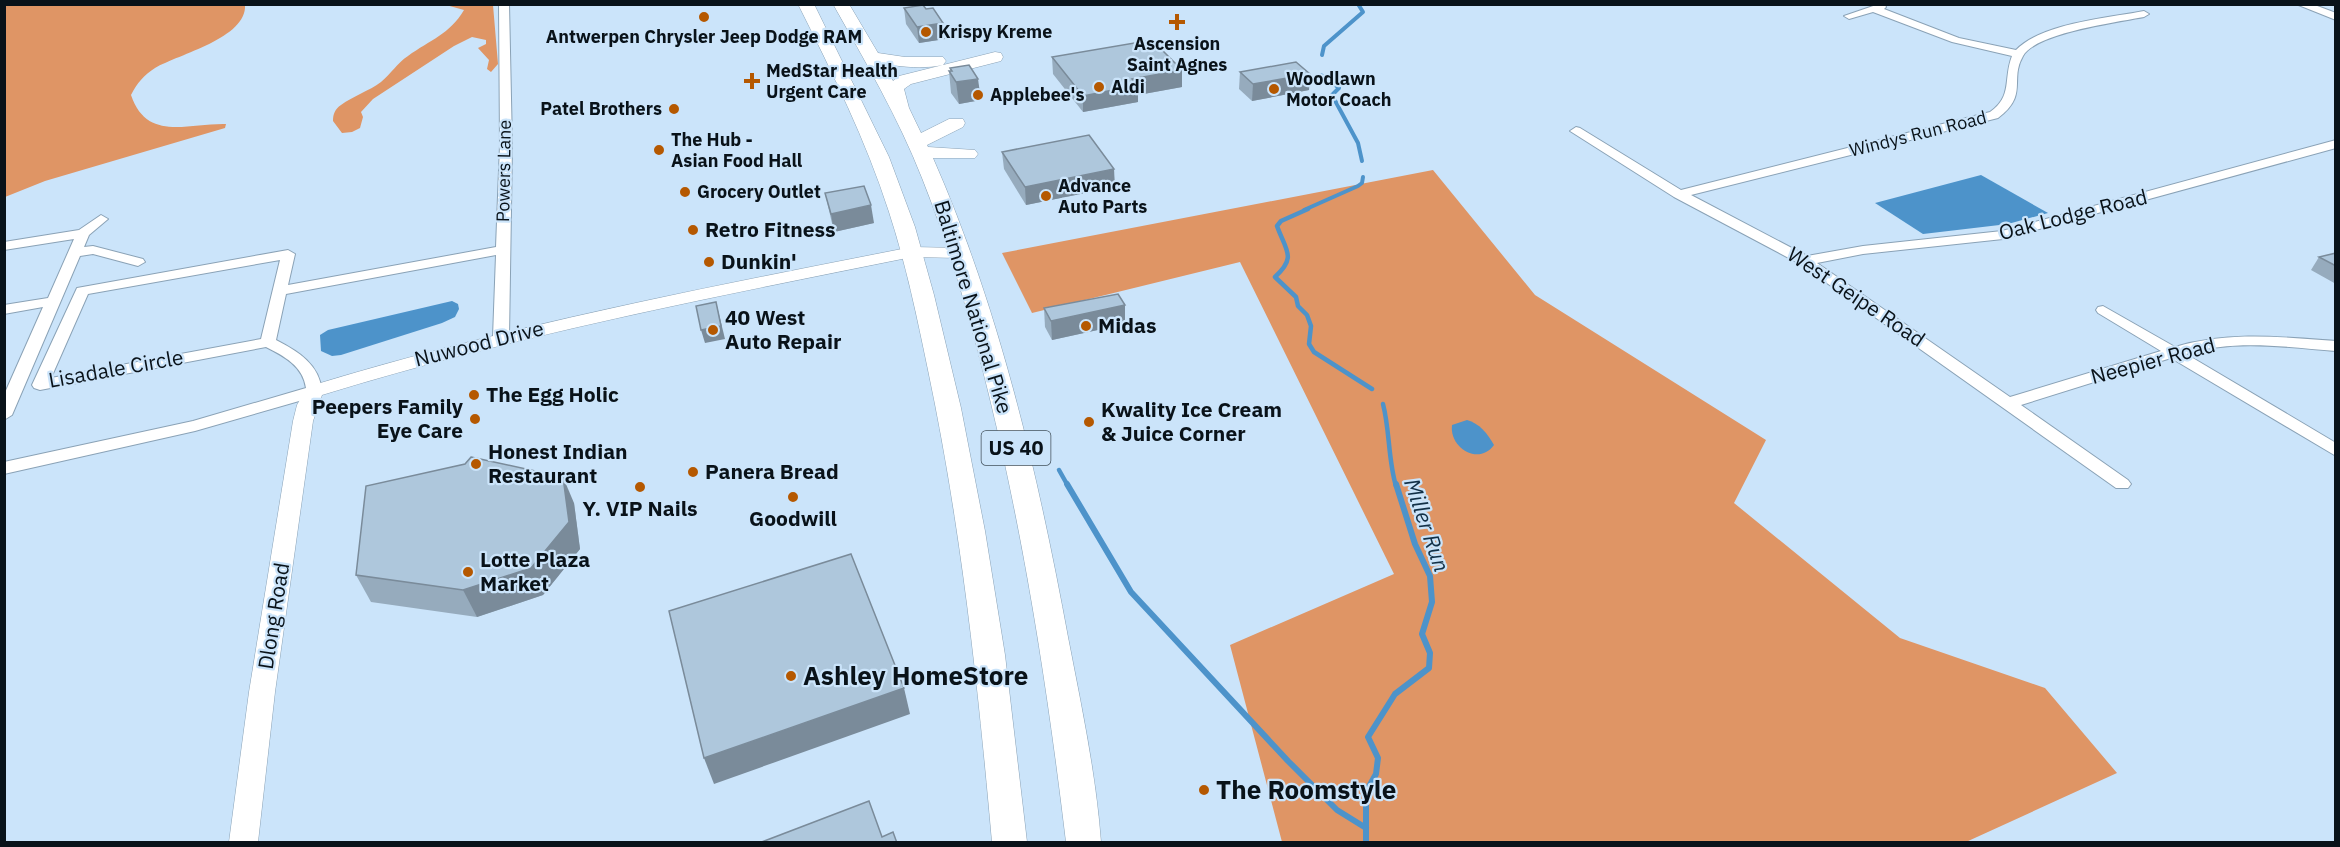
<svg xmlns="http://www.w3.org/2000/svg" width="2340" height="847" viewBox="0 0 2340 847" font-family="'IBM Plex Sans',sans-serif">
<style>
.forest{fill:#df9565}
.water{fill:#4d93ca}
.lines{fill:none;stroke-linecap:round;stroke-linejoin:round}
.stream-far2{stroke:#4d93ca;stroke-width:4}
.stream-far1{stroke:#4d93ca;stroke-width:4.5}
.stream{stroke:#4d93ca;stroke-width:6}
.minor-casing{stroke:#8aa2b6;stroke-width:2}
.tertiary-casing{stroke:#8aa2b6;stroke-width:1}
.primary-casing{stroke:#8aa2b6;stroke-width:1}
.minor{fill:#fff;fill-rule:evenodd}
.tertiary{fill:#fff;fill-rule:evenodd}
.primary{fill:#fff;fill-rule:evenodd}
.wall{fill:#96abbd}
.shaded-wall{fill:#7a8b9a}
.building{fill:#aec7dc;stroke:#7a8b9a;stroke-width:1.5}
.poi-dot{fill:#b55800;stroke:#cbe4fa;stroke-width:2}
.labels{text-anchor:middle;stroke-width:4.5;stroke-linejoin:round;paint-order:stroke}
.far-poi-label{font-size:18px;font-weight:bold;fill:#091219;stroke:#cbe4fa;text-anchor:start}
.far-street-label{font-size:18px;fill:#091219;stroke:#cbe4fa}
.shield{fill:#cbe4fa;stroke:#43515c;stroke-width:1.5}
.shield-label{font-size:20px;font-weight:bold;fill:#091219}
.street-label{font-size:21px;fill:#091219;stroke:#cbe4fa}
.poi-label{font-size:21px;font-weight:bold;fill:#091219;stroke:#cbe4fa;text-anchor:start}
.water-label{font-size:22px;font-style:italic;fill:#123047;stroke:#cbe4fa}
.near-poi-label{font-size:26px;font-weight:bold;fill:#091219;stroke:#cbe4fa;text-anchor:start}
</style>
<rect width="100%" height="100%" fill="#cbe4fa"/>
<g class="forest">
<path d="M5 4 245 5C247 38 179 54 155 68 144 75 137 83 131 95 147 142 187 123 226 124L225 128 45 181 5 197Z"/>
<path d="M446 5H493L498 64 491 72 487 69 489 60 478 48 486 44V40L472 37 454 46 373 99 361 112 363 117 360 128 352 132 342 133 333 121C333 114 335 109 341 105 353 96 369 91 381 82 391 74 397 63 408 56 430 40 450 34 464 10Z"/>
<polygon points="1433,170 1535,295 1766,440 1734,503 1900,638 2045,688 2117,773 1966,842 1282,842 1230,645 1394,574 1240,262 1032,313 1002,253"/>
</g>
<g class="water">
<polygon points="1981,175 2048,213 2008,224 1923,234 1875,203"/>
<polygon points="452,301 458,304 459,309 455,317 442,323 341,355 332,356 321,351 320,335 328,330"/>
<path d="M1467 420C1479 423 1488 434 1494 445 1479 466 1449 448 1452 425Z"/>
</g>
<g class="lines">
<g class="stream-far2">
<polyline points="1322,55 1324,46 1363,12 1358,4"/>
<polyline points="1321,75 1339,88 1332,95 1358,143 1362,161"/>
<polyline points="1304,210 1358,186 1362,183 1363,177"/>
</g>
<g class="stream-far1">
<path d="M1308 209 1281 221 1277 226C1286 251 1297 257 1275 277L1296 297 1298 306 1307 315 1311 326 1309 344 1314 352 1372 389"/>
<path d="M1383 404C1390 431 1388 460 1396 486"/>
<polyline points="1059,470 1068,486"/>
</g>
<g class="stream">
<polyline points="1067,484 1131,592 1288,761 1337,810 1366,828"/>
<polyline points="1366,842 1366,792 1376,774 1378,758 1368,737 1395,694 1429,668 1430,653 1422,634 1432,602 1430,576 1415,544 1396,484"/>
</g>
<defs>
<g id="minor">
<path d="M499 4H509L512 145 509 337 506 340 501 342 493 337 496 255 286 294 276 340C299 352 319 364 322 391L320 395 195 431 4 474V462L193 421 306 388C303 366 284 356 266 347L40 390 34 388 32 385 77 288 288 250 295 254 288 285 496 247 500 145ZM280 260 261 339 51 378 88 294Z"/>
<path d="M1879 4 1885 5 1886 7 1884 9 1959 38 2016 50C2042 23 2108 18 2144 11L2149 14 2144 17C2118 22 2035 33 2023 56 2009 80 2029 95 1998 118L1691 195 1807 256 1863 246 2002 231 2336 140V148L2003 239 1863 254 1817 263 2010 397 2161 351 2098 313 2096 310 2098 307 2103 306 2175 347C2227 331 2282 337 2336 341V351C2287 347 2234 339 2186 354L2336 443V456L2171 358 2021 405 2128 480 2131 484 2128 488H2116L1800 264 1674 197 1570 131 1576 127 1580 128 1681 190 1990 112C2013 96 2003 79 2012 56L1952 42 1873 12 1849 19 1844 16Z"/>
<polygon points="2296,4 2312,4 2336,13 2336,20"/>
<polygon points="101,215 108,219 89,235 84,247 93,246 143,259 145,262 138,266 93,254 80,256 12,415 4,420 4,395 43,307 4,314 4,305 48,298 74,239 4,250 4,242 79,230"/>
</g>
<path id="tertiary" d="M912 247 960 248 966 249 969 253 966 257 960 258 912 257C714 297 516 335 322 395L313 421 275 692 258 842H229L249 692 293 421 297 405 307 387C505 326 709 287 912 247Z"/>
<g id="primary">
<path d="M798 4H814L889 157 915 227 934 295 961 408 985 531 1005 655 1027 842H992C978 684 961 526 928 370 917 317 906 264 889 212 866 140 832 72 798 4Z"/>
<path d="M833 4H849L878 53 905 57H943L946 61 943 65C924 69 903 67 884 64L893 81 899 76 995 52 1001 53 1003 57 1001 61 911 84 904 89 909 108 921 133 949 119H963L965 123 963 127 927 145 928 147 975 150 978 154 975 158H933C1000 310 1038 475 1068 637 1081 704 1096 774 1101 842H1066C1048 692 1025 542 989 395 971 321 950 248 922 178 898 117 865 61 833 4Z"/>
</g>
</defs>
<use href="#minor" class="minor-casing"/>
<use href="#tertiary" class="tertiary-casing"/>
<use href="#primary" class="primary-casing"/>
<use href="#minor" class="minor"/>
<use href="#tertiary" class="tertiary"/>
<use href="#primary" class="primary"/>
</g>
<g class="wall">
<polygon points="904,8 926,9 943,23 945,39 919,43 906,24"/>
<polygon points="1052,57 1182,70 1182,87 1138,95 1138,102 1083,112 1053,74"/>
<polygon points="950,68 981,100 959,104 951,93 949,71 951,71"/>
<polygon points="1240,72 1309,90 1252,101 1239,89"/>
<polygon points="1002,152 1115,187 1026,205 1004,169"/>
<polygon points="825,193 874,223 834,232"/>
<polygon points="2336,253 2336,284 2311,270 2319,257"/>
<polygon points="1125,305 1125,324 1052,340 1045,327 1044,308"/>
<polygon points="574,503 580,549 543,595 477,617 371,602 356,575"/>
</g>
<g class="shaded-wall">
<polygon points="943,23 945,39 919,43 917,27"/>
<polygon points="1182,70 1182,87 1138,95 1138,102 1083,112 1083,96 1132,79"/>
<polygon points="1310,74 1309,90 1252,101 1253,84"/>
<polygon points="978,79 981,100 959,104 956,82"/>
<polygon points="1114,169 1115,187 1026,205 1025,187"/>
<polygon points="871,205 874,223 834,232 831,214"/>
<polygon points="716,302 725,339 705,343 701,330"/>
<polygon points="1125,305 1125,324 1052,340 1051,321"/>
<polygon points="563,477 574,503 580,549 543,595 477,617 463,590"/>
<polygon points="904,688 910,714 714,784 704,758"/>
</g>
<g class="building">
<polygon points="923,5 926,9 933,8 943,23 917,27 904,8"/>
<polygon points="1152,40 1182,70 1132,79 1138,85 1083,96 1052,57"/>
<polygon points="1296,62 1310,74 1253,84 1240,72"/>
<polygon points="969,65 978,79 956,82 949,71 952,71 950,68"/>
<polygon points="1089,135 1114,169 1025,187 1002,152"/>
<polygon points="864,186 871,205 831,214 825,193"/>
<polygon points="2336,253 2336,266 2319,257"/>
<polygon points="1118,294 1125,305 1051,321 1044,308"/>
<polygon points="716,302 721,326 701,330 696,306"/>
<polygon points="471,457 563,477 569,522 531,568 463,590 356,575 366,486 465,464"/>
<polygon points="851,554 904,688 704,758 669,611"/>
<polygon points="869,801 882,837 893,832 897,843 759,843"/>
</g>
<g class="poi-dot">
<circle cx="704" cy="17" r="6"/>
<path d="M1174 13h6v6h6v6h-6v6h-6v-6h-6v-6h6z"/>
<circle cx="926" cy="32" r="6"/>
<path d="M749 72h6v6h6v6h-6v6h-6v-6h-6v-6h6z"/>
<circle cx="1099" cy="87" r="6"/>
<circle cx="1274" cy="89" r="6"/>
<circle cx="978" cy="95" r="6"/>
<circle cx="674" cy="109" r="6"/>
<circle cx="659" cy="150" r="6"/>
<circle cx="685" cy="192" r="6"/>
<circle cx="1046" cy="196" r="6"/>
<circle cx="693" cy="230" r="6"/>
<circle cx="709" cy="262" r="6"/>
<circle cx="1086" cy="326" r="6"/>
<circle cx="713" cy="330" r="6"/>
<circle cx="474" cy="395" r="6"/>
<circle cx="475" cy="419" r="6"/>
<circle cx="1089" cy="422" r="6"/>
<circle cx="476" cy="464" r="6"/>
<circle cx="693" cy="472" r="6"/>
<circle cx="640" cy="487" r="6"/>
<circle cx="793" cy="497" r="6"/>
<circle cx="468" cy="572" r="6"/>
<circle cx="791" cy="676" r="6"/>
<circle cx="1204" cy="790" r="6"/>
</g>
<g class="labels">
<g class="far-poi-label">
<text x="938" y="38">Krispy Kreme</text>
<text x="704" y="43" text-anchor="middle">Antwerpen Chrysler Jeep Dodge RAM</text>
<text x="1177" y="50" text-anchor="middle">Ascension<tspan x="1177" dy="21">Saint Agnes</tspan></text>
<text x="766" y="77">MedStar Health<tspan x="766" dy="21">Urgent Care</tspan></text>
<text x="1286" y="85">Woodlawn<tspan x="1286" dy="21">Motor Coach</tspan></text>
<text x="1111" y="93">Aldi</text>
<text x="990" y="101">Applebee's</text>
<text x="662" y="115" text-anchor="end">Patel Brothers</text>
<text x="671" y="146">The Hub -<tspan x="671" dy="21">Asian Food Hall</tspan></text>
<text x="1058" y="192">Advance<tspan x="1058" dy="21">Auto Parts</tspan></text>
<text x="697" y="198">Grocery Outlet</text>
</g>
<g class="far-street-label">
<text transform="translate(1918 134) rotate(-14)" y="6">Windys Run Road</text>
<text transform="translate(504 171) rotate(-89)" y="6">Powers Lane</text>
</g>
<rect class="shield" x="981.5" y="431" width="69" height="34" rx="4.5"/>
<g class="shield-label">
<text x="1016" y="455">US 40</text>
</g>
<g class="street-label">
<text transform="translate(2073 215) rotate(-14)" y="7">Oak Lodge Road</text>
<text transform="translate(1856 297) rotate(34)" y="7">West Geipe Road</text>
<text transform="translate(973 307) rotate(73)" y="7">Baltimore National Pike</text>
<text transform="translate(479 344) rotate(-14)" y="7">Nuwood Drive</text>
<text transform="translate(2153 361) rotate(-15)" y="7">Neepier Road</text>
<text transform="translate(116 369) rotate(-10)" y="7">Lisadale Circle</text>
<text transform="translate(274 616) rotate(-81)" y="7">Dlong Road</text>
</g>
<g class="poi-label">
<text x="705" y="237">Retro Fitness</text>
<text x="721" y="269">Dunkin'</text>
<text x="725" y="325">40 West<tspan x="725" dy="24">Auto Repair</tspan></text>
<text x="1098" y="333">Midas</text>
<text x="486" y="402">The Egg Holic</text>
<text x="463" y="414" text-anchor="end">Peepers Family<tspan x="463" dy="24">Eye Care</tspan></text>
<text x="1101" y="417">Kwality Ice Cream<tspan x="1101" dy="24">&amp; Juice Corner</tspan></text>
<text x="488" y="459">Honest Indian<tspan x="488" dy="24">Restaurant</tspan></text>
<text x="705" y="479">Panera Bread</text>
<text x="640" y="516" text-anchor="middle">Y. VIP Nails</text>
<text x="793" y="526" text-anchor="middle">Goodwill</text>
<text x="480" y="567">Lotte Plaza<tspan x="480" dy="24">Market</tspan></text>
</g>
<g class="water-label">
<text transform="translate(1427 525) rotate(71)" y="8">Miller Run</text>
</g>
<g class="near-poi-label">
<text x="803" y="685">Ashley HomeStore</text>
<text x="1216" y="799">The Roomstyle</text>
</g>
</g>
<rect width="2340" height="847" fill="none" stroke="#091219" stroke-width="12"/>
</svg>
